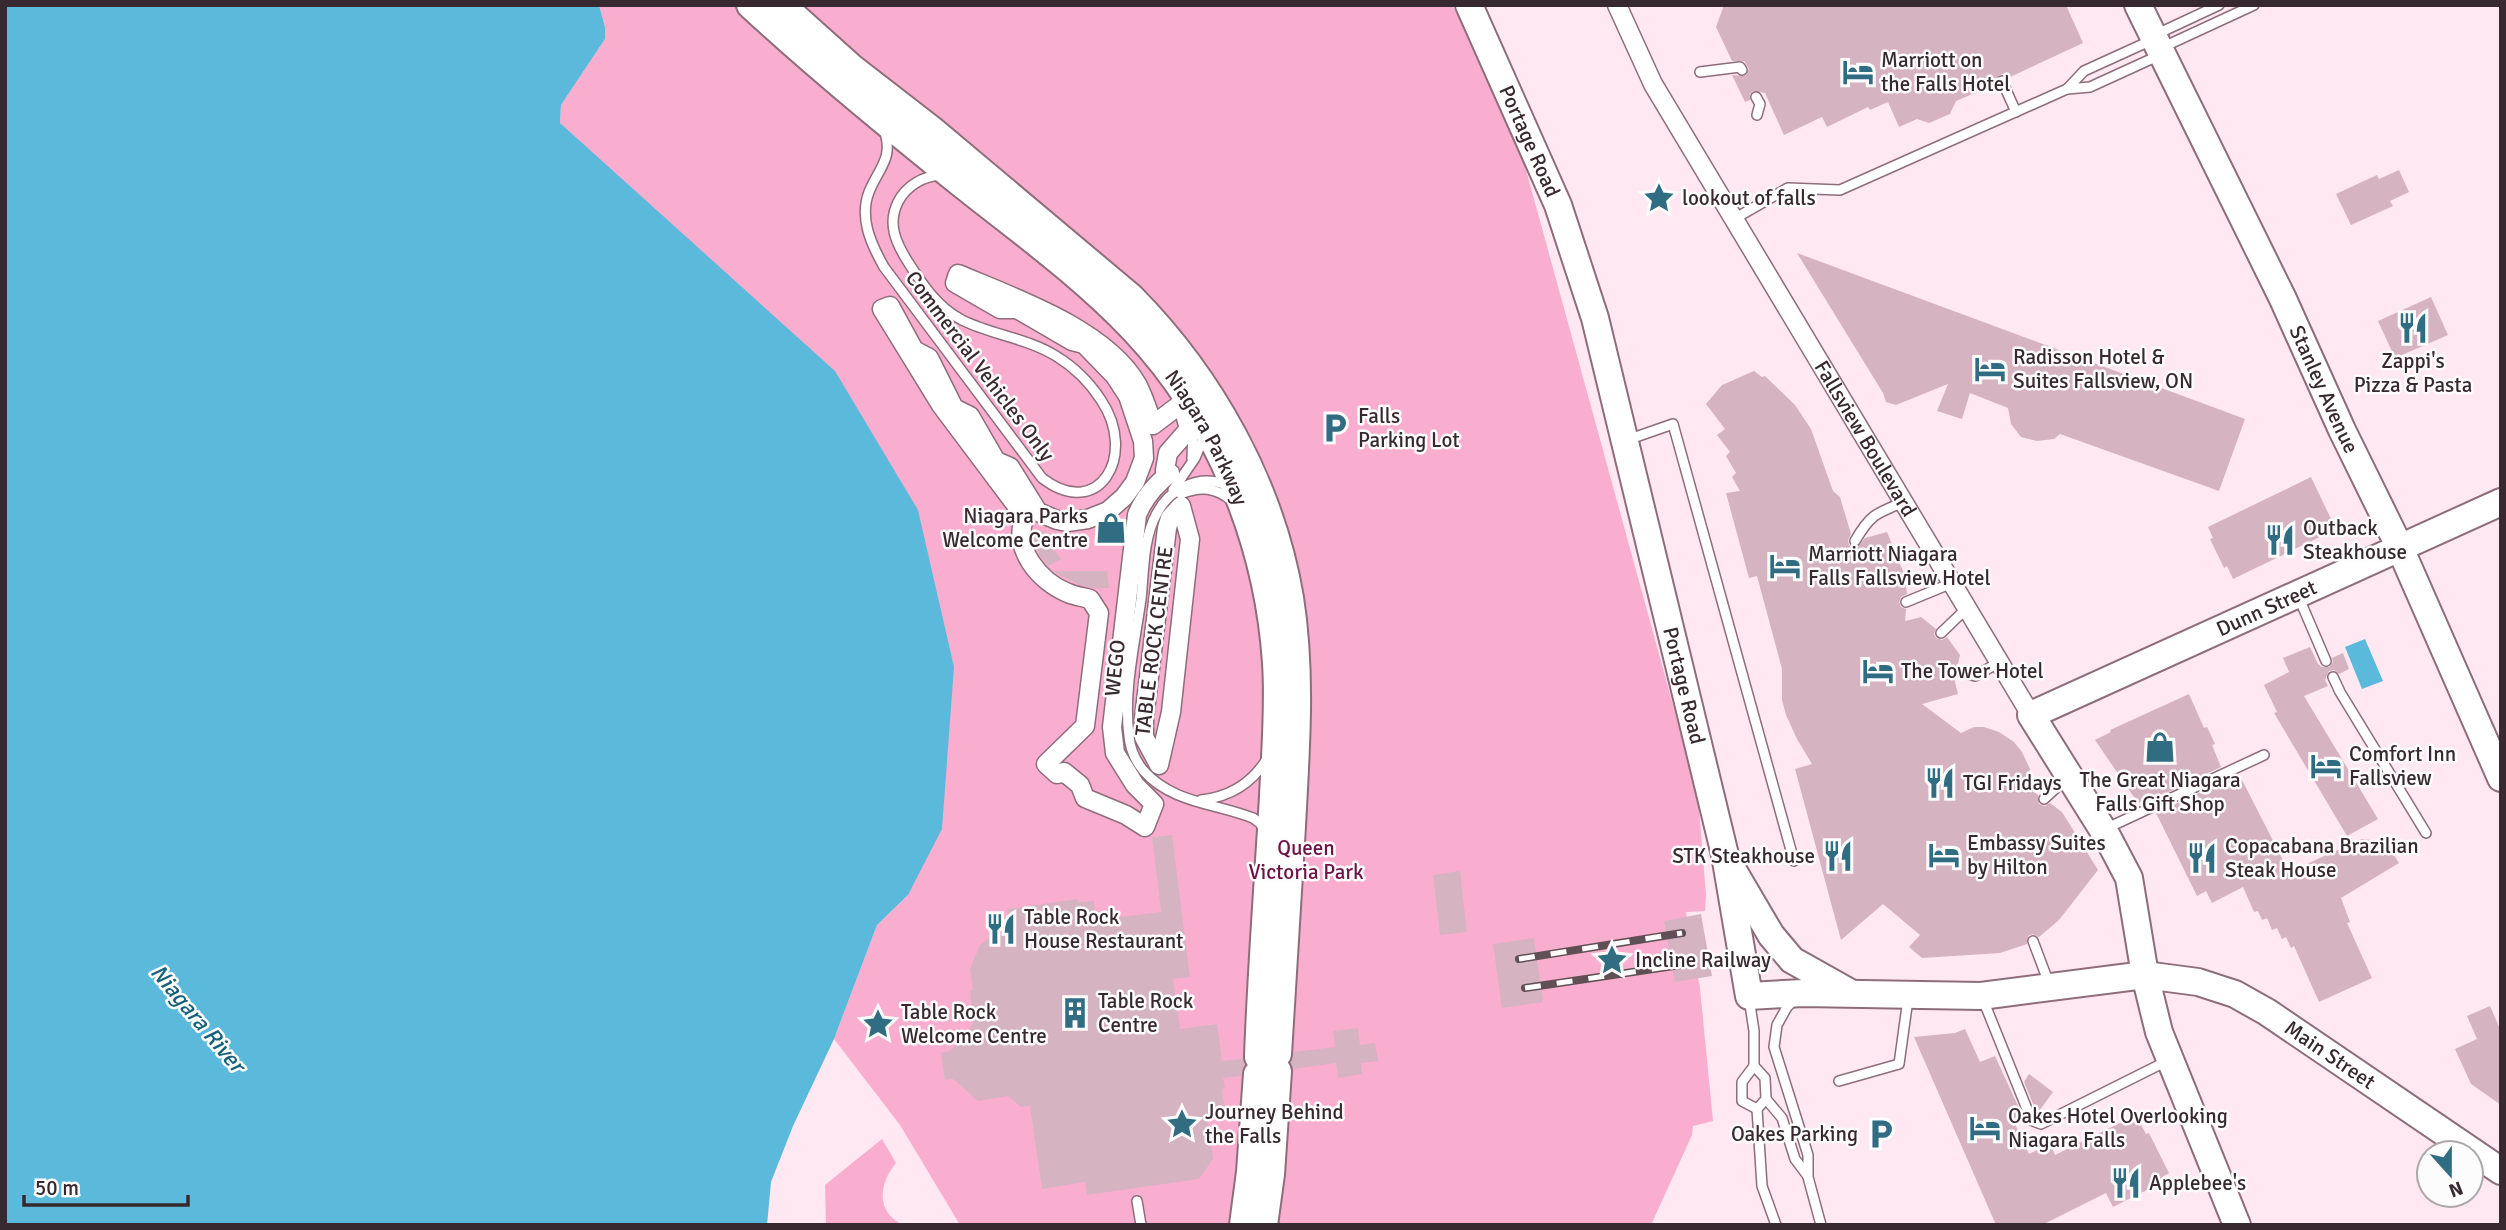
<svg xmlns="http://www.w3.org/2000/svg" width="2506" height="1230" viewBox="0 0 2506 1230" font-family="Signika,sans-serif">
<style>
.green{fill:#faaecf}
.water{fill:#5bbadc}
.building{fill:#d6b3c1}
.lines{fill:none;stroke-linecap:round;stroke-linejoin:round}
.lane-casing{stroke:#8e6d7b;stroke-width:12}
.street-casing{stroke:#8e6d7b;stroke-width:21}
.secondary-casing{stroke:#8e6d7b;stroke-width:30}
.lane{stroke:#fff;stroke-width:9}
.street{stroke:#fff;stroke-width:18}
.secondary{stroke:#fff;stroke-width:26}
.rail-casing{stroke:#605056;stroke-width:8}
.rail{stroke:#fcfcfc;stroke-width:5;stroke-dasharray:16;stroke-linecap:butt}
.labels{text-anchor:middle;stroke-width:5;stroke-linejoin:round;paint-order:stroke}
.poi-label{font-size:21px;fill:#37292f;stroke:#fcfcfc;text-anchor:start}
.street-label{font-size:21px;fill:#37292f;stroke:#fcfcfc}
.park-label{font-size:21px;fill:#6c1245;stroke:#fcfcfc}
.water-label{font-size:23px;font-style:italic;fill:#156179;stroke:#fcfcfc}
</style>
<rect width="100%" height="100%" fill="#ffe8f1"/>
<g class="green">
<polygon points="599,5 1452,5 1474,45 1523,159 1698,796 1706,895 1705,911 1686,912 1700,988 1713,1121 1693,1126 1692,1135 1651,1225 960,1225 900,1125 834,1039 877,925 908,895 579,141 560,123 561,105 605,39 605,27"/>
<path d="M882 1139 896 1163C879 1183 875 1213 904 1225H826L825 1185Z"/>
</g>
<g class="water">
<polygon points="5,5 599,5 605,27 605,39 561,105 560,123 835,371 918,510 954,667 942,829 908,895 877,925 834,1039 793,1126 771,1182 767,1225 5,1225"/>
<polygon points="2365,639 2383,681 2362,689 2345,647"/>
</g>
<g class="building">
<polygon points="1724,5 2066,5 2083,43 2008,78 2003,74 1999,75 1995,80 1996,84 1956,101 1950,114 1929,123 1917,119 1899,127 1888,102 1870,110 1868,107 1827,127 1822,117 1784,135 1765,93 1753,91 1750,94 1750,100 1745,102 1732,75 1745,76 1749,69 1744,61 1732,61 1716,27"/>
<polygon points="2399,170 2409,192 2390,201 2393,206 2351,225 2336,194 2377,175 2379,179"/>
<polygon points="1797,253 2245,419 2219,491 2060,434 2054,439 2037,441 2021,437 2011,424 2008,408 1970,393 1962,419 1937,411 1948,384 1896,405 1886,402 1883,393"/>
<polygon points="2431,297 2448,335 2395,358 2378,321"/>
<polygon points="1754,371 1762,377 1765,376 1795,405 1811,429 1833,491 1840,497 1851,534 1848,540 1849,545 1858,547 1865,538 1887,532 1905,576 1907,594 1901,597 1899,602 1901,607 1906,609 1905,621 1921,617 1936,629 1934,634 1936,638 1942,640 1947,637 1960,655 1958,664 1952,666 1949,670 1951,675 1954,678 1958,694 1922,704 1961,733 1974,727 1984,727 1999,732 2014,742 2022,752 2030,769 2026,786 2038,795 2039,804 2045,806 2050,803 2062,812 2098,870 2059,920 2039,937 2033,934 2028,936 2027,944 2000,953 1922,958 1909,947 1920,935 1883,904 1841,940 1795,769 1812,764 1797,739 1786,715 1782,700 1782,669 1757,576 1749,578 1726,493 1740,491 1732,477 1736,473 1726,456 1730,452 1717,435 1725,429 1706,404 1722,385"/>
<polygon points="2311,477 2333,523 2326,534 2233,579 2227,566 2224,568 2210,539 2213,538 2208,527"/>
<polygon points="1045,531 1049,543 1061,559 1048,566 1040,556 1033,539 1033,533"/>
<polygon points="1053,571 1107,571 1109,588 1093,588 1077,584"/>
<polygon points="2310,647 2318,664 2322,667 2329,667 2333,662 2332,658 2343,653 2349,669 2339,674 2334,670 2329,671 2325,680 2328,686 2304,696 2378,819 2347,836 2274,713 2277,712 2264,685 2289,672 2283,658"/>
<polygon points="2189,694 2204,728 2207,727 2215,744 2212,745 2221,767 2150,801 2149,799 2138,803 2095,740 2111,732 2110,730"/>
<polygon points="2239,774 2289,872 2362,839 2391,842 2395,850 2394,855 2399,863 2341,898 2350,922 2347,923 2372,978 2319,1002 2294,946 2291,948 2286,937 2282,939 2277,928 2272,930 2267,918 2262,920 2258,911 2254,912 2243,887 2212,903 2206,891 2197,896 2156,813"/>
<polygon points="1172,835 1190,977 1173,979 1180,1029 1217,1024 1222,1061 1243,1059 1244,1065 1241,1076 1223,1078 1225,1088 1222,1089 1225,1111 1207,1113 1213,1159 1199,1179 1087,1195 1085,1182 1042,1189 1030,1106 1021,1107 1008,1096 978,1101 953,1079 945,1080 941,1053 950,1051 973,1024 970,990 973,990 970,969 980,945 994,934 992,919 1008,917 1007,909 1078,899 1078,902 1094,901 1096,920 1161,912 1152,837"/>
<polygon points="1460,871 1467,932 1440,935 1433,875"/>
<polygon points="1701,914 1712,976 1675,982 1664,921"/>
<polygon points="1534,938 1543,1002 1502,1008 1493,944"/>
<polygon points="2490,1006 2501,1031 2501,1105 2471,1084 2455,1049 2477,1039 2467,1016"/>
<polygon points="1358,1028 1360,1045 1375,1043 1378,1061 1361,1063 1362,1074 1338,1078 1336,1063 1293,1069 1291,1063 1294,1052 1335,1047 1333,1031"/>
<polygon points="1965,1029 1980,1062 1995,1056 2024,1119 2015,1124 2029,1154 2050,1144 2055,1155 2136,1115 2146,1134 2149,1133 2169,1173 2164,1176 2167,1180 2113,1207 2106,1193 2042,1225 1996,1225 1914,1037 1955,1033"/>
<polygon points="2029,1074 2053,1092 2037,1114 2024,1082"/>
</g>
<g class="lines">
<defs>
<g id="lane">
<polyline points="2157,34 2219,5"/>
<polyline points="2152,40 2084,71 2067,89 2090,87 2160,55"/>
<polyline points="2161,48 2254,5"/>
<polyline points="1700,72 1740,67 1742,70"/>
<polyline points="2002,81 2016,112"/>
<polyline points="1756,97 1760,104 1757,115"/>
<path d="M884 129C894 159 879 167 869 192 859 218 871 244 884 267L1042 478C1099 522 1138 455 1101 400 1090 383 1074 367 1056 356 1027 338 992 335 962 320 937 307 922 284 908 262 896 243 887 224 898 202 906 186 923 176 941 175"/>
<polyline points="1734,219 1788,188 1840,190 2067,89"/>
<polyline points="1627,440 1673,424 1794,861"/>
<polyline points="1192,459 1193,428"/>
<path d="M1226 485C1198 473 1168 490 1156 515 1143 539 1144 572 1141 599 1135 643 1123 692 1129 736 1130 749 1135 760 1143 770 1171 803 1215 803 1253 818L1260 823 1265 832"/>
<polyline points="1173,490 1195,458 1204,436"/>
<path d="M1181 494C1200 486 1216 487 1232 501"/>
<path d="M1855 541C1870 515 1876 513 1904 502"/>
<polyline points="2299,598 2326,661"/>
<polyline points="1906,602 1952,583"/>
<polyline points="1941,633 1967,608"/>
<polyline points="1956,671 1975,676 1998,663"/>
<polyline points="2333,677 2340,692 2426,833"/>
<polyline points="2044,799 2068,777"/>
<path d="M1201 800C1229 797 1252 783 1267 759"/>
<polyline points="2105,829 2264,755"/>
<polyline points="2033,941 2050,986"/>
<polyline points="1982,997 2029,1114 2033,1121 2041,1124 2167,1061"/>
<polyline points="1749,998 1754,1031 1754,1066 1742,1082 1742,1101 1757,1109"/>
<polyline points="1793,1001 1787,1007 1777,1025 1774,1047 1808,1155 1808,1177 1821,1225"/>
<polyline points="1754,1066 1765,1078 1766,1099 1757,1109 1762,1186 1776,1225"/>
<polyline points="1839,1081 1899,1064 1908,999"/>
<polyline points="1766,1099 1782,1118 1795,1159 1807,1175"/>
<polyline points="1137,1201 1141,1225"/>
</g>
<g id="street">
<path id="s1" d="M1617 5 1653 84 2031 715"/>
<path d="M958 274C1015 298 1105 329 1137 384 1144 397 1148 411 1153 425L1182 403 1189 429 1168 453 1165 470 1170 473C1155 485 1144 497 1137 515L1112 727 1115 753 1135 785 1154 804 1145 827 1126 815 1085 798 1080 785 1064 772 1057 774 1046 764 1085 726 1099 613 1090 599C1083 597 1075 596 1068 593 1040 582 1011 548 1025 517L941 405 882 309 890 306 914 350 929 358 954 408 970 416 996 461 1010 467 1038 512 1057 520 1067 522 1088 519 1108 511 1124 497 1135 482 1144 458 1143 441 1128 396 1115 376 1084 344 1072 341 1017 309H1000L955 283Z"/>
<polygon points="1181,506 1190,539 1171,712 1159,765 1144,737 1144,718 1167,528 1170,518"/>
</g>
<g id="secondary">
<path id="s2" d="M750 5C816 66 884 122 954 178 1015 227 1080 273 1134 330 1218 419 1268 541 1276 663 1279 707 1275 752 1273 796 1268 883 1261 970 1258 1057"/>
<path d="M782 5 851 67 931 129 1131 297C1211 378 1271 485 1290 598 1302 673 1296 750 1292 826 1287 902 1282 978 1278 1054"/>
<path id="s3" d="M1469 5 1558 205 1595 318 1725 855 1749 996 1803 993 1981 996 2145 975 2198 982 2235 994 2267 1012 2501 1171"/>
<path id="s4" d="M2138 5 2283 299 2342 430 2400 548 2501 778"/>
<polyline points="1734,872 1771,935 1792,960 1849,992"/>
<polyline points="1243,1225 1250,1172 1257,1074"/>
<polyline points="1264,1225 1271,1174 1278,1071"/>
<path id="s5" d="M2237 1225 2159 1032 2145 975 2129 878 2108 838 2031 715 2501 502"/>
</g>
</defs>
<use href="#lane" class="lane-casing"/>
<use href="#street" class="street-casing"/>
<use href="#secondary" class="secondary-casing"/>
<use href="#lane" class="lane"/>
<use href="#street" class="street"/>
<use href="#secondary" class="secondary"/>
<defs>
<g id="rail">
<polyline points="1519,959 1682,933"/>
<polyline points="1525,988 1687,964"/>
</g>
</defs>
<use href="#rail" class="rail-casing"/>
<use href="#rail" class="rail"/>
</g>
<defs>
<symbol id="hotel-bare" viewBox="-9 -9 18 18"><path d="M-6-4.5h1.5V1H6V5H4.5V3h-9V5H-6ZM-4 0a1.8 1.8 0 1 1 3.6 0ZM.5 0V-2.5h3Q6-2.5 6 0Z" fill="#306d83" stroke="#fcfcfc" stroke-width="2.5" paint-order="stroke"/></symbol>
<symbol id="sight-bare" viewBox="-9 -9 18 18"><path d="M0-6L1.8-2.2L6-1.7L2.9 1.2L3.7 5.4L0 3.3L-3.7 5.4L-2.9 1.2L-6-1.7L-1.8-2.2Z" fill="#306d83" stroke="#fcfcfc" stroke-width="2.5" paint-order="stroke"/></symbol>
<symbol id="restaurant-bare" viewBox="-9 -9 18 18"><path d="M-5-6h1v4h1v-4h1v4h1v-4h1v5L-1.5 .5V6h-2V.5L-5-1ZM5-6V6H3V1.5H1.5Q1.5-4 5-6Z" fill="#306d83" stroke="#fcfcfc" stroke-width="2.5" paint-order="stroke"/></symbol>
<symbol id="parking-bare" viewBox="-9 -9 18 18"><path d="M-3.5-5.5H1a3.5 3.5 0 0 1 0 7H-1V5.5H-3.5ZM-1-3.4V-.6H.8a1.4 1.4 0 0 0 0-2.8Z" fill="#306d83" stroke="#fcfcfc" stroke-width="2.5" paint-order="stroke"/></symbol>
<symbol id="shop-bare" viewBox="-9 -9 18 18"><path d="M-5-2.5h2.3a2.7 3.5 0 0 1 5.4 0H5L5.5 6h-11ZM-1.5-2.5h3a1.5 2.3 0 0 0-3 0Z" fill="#306d83" stroke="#fcfcfc" stroke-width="2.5" paint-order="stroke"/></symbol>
<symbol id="building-bare" viewBox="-9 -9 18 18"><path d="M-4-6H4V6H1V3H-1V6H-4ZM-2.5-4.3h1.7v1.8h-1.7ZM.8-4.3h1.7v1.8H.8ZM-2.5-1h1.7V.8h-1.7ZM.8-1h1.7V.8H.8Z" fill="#306d83" stroke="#fcfcfc" stroke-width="2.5" paint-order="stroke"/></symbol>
</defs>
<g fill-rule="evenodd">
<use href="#hotel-bare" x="1836" y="50" width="44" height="44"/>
<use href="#sight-bare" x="1637" y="176" width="44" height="44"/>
<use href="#restaurant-bare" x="2391" y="306" width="44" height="44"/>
<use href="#hotel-bare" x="1968" y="347" width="44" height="44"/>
<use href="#parking-bare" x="1313" y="406" width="44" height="44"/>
<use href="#shop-bare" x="1089" y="506" width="44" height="44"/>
<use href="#restaurant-bare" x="2258" y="518" width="44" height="44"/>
<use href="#hotel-bare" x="1763" y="544" width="44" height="44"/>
<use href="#hotel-bare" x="1856" y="649" width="44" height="44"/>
<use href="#shop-bare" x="2138" y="725" width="44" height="44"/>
<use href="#hotel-bare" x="2304" y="744" width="44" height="44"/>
<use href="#restaurant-bare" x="1918" y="761" width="44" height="44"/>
<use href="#hotel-bare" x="1922" y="833" width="44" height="44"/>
<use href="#restaurant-bare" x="1816" y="834" width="44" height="44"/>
<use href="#restaurant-bare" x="2180" y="836" width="44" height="44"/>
<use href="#restaurant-bare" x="979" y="907" width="44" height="44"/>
<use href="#sight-bare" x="1590" y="938" width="44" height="44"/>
<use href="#building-bare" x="1053" y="991" width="44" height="44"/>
<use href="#sight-bare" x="856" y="1002" width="44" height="44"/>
<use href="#sight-bare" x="1160" y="1102" width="44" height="44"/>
<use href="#hotel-bare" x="1963" y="1106" width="44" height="44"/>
<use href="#parking-bare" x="1859" y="1112" width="44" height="44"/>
<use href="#restaurant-bare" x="2104" y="1161" width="44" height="44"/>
</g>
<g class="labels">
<g class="poi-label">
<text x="1881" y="67">Marriott on<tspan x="1881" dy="24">the Falls Hotel</tspan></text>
<text x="1682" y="205">lookout of falls</text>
<text x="2013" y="364">Radisson Hotel &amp;<tspan x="2013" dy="24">Suites Fallsview, ON</tspan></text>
<text x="2413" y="368" text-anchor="middle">Zappi's<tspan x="2413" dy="24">Pizza &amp; Pasta</tspan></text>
<text x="1358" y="423">Falls<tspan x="1358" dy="24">Parking Lot</tspan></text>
<text x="1088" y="523" text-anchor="end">Niagara Parks<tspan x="1088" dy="24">Welcome Centre</tspan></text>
<text x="2303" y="535">Outback<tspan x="2303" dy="24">Steakhouse</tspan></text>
<text x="1808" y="561">Marriott Niagara<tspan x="1808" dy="24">Falls Fallsview Hotel</tspan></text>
<text x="1901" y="678">The Tower Hotel</text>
<text x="2349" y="761">Comfort Inn<tspan x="2349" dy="24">Fallsview</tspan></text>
<text x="2160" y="787" text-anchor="middle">The Great Niagara<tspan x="2160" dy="24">Falls Gift Shop</tspan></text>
<text x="1963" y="790">TGI Fridays</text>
<text x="1967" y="850">Embassy Suites<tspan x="1967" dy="24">by Hilton</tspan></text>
<text x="2225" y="853">Copacabana Brazilian<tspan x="2225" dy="24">Steak House</tspan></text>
<text x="1815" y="863" text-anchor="end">STK Steakhouse</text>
<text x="1024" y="924">Table Rock<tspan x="1024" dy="24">House Restaurant</tspan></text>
<text x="1635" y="967">Incline Railway</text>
<text x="1098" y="1008">Table Rock<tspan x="1098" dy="24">Centre</tspan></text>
<text x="901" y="1019">Table Rock<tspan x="901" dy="24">Welcome Centre</tspan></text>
<text x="1205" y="1119">Journey Behind<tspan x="1205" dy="24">the Falls</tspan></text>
<text x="2008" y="1123">Oakes Hotel Overlooking<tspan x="2008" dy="24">Niagara Falls</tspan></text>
<text x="1858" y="1141" text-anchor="end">Oakes Parking</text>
<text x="2149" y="1190">Applebee's</text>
</g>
<g class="street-label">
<text dy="7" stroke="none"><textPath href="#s3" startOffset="149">Portage Road</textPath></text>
<text transform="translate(980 366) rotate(53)" y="7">Commercial Vehicles Only</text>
<text dy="7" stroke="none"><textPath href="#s4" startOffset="427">Stanley Avenue</textPath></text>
<text dy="7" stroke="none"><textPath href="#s1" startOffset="500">Fallsview Boulevard</textPath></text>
<text dy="7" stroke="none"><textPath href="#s2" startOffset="634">Niagara Parkway</textPath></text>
<text dy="7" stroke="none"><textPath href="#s5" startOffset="814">Dunn Street</textPath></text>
<text transform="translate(1154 641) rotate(-83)" y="7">TABLE ROCK CENTRE</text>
<text transform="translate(1115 668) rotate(-84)" y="7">WEGO</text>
<text dy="7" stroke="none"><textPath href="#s3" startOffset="716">Portage Road</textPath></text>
<text dy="7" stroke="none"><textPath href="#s3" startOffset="1636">Main Street</textPath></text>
</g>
<g class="park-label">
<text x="1306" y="855">Queen<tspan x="1306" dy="24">Victoria Park</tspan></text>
</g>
<g class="water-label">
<text transform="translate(198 1018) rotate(50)" y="8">Niagara River</text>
</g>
</g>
<rect width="2506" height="1230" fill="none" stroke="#37292f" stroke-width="14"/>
<g transform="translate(2450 1174) rotate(159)"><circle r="33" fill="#fcfcfc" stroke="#ada8aa" stroke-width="2"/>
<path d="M0-5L12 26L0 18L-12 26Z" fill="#306d83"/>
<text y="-10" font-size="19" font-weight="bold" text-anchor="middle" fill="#37292f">N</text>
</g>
<path d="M24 1195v10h164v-10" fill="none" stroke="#37292f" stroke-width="3.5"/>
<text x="35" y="1195" font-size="21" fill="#37292f" stroke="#fcfcfc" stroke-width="5" paint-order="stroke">50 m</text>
</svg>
